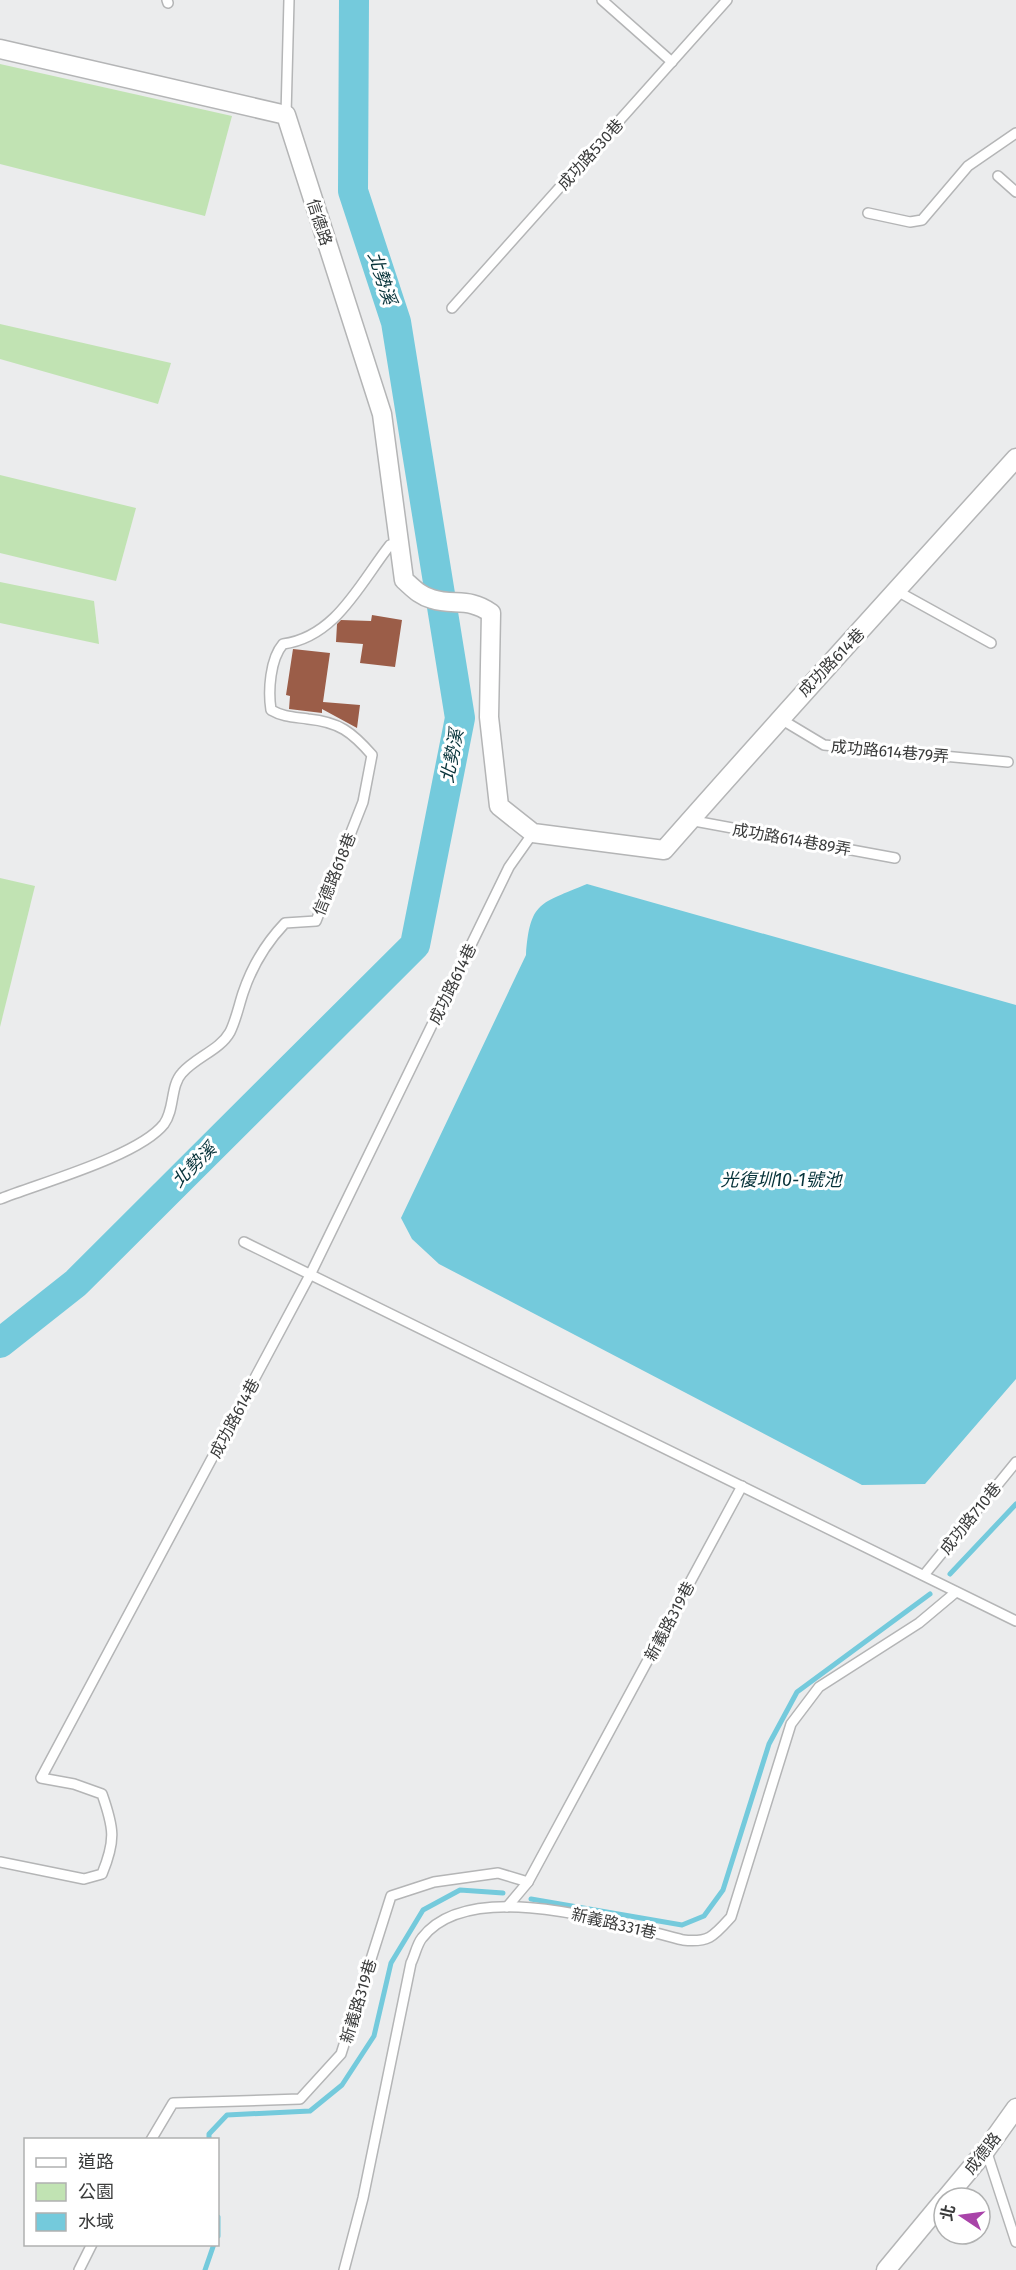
<svg xmlns="http://www.w3.org/2000/svg" width="1016" height="2270" viewBox="0 0 1016 2270" font-family="'Fira Sans','Noto Sans TC',sans-serif">
<style>
.green{fill:#c1e3b3}
.water{fill:#74cadc}
.lines{fill:none;stroke-linecap:round;stroke-linejoin:round}
.stream{stroke:#74cadc;stroke-width:5}
.river{stroke:#74cadc;stroke-width:30}
.building{fill:#9b5d48}
.service-casing{stroke:#b4b5b6;stroke-width:12}
.minor-casing{stroke:#b4b5b6;stroke-width:21}
.service{stroke:#fff;stroke-width:9}
.minor{stroke:#fff;stroke-width:18}
.labels{text-anchor:middle;stroke-width:6;stroke-linejoin:round;paint-order:stroke}
.street-label{font-size:16px;fill:#3a3b3b;stroke:#fff}
.water-label{font-size:18px;font-style:italic;fill:#063239;stroke:#fff}
</style>
<rect width="100%" height="100%" fill="#ebeced"/>
<g class="green">
<polygon points="0,64 232,116 205,216 0,164"/>
<polygon points="0,324 171,363 158,404 0,359"/>
<polygon points="0,475 136,508 116,581 0,553"/>
<polygon points="0,582 94,601 99,644 0,623"/>
<polygon points="0,878 35,886 0,1027"/>
</g>
<path class="water" d="M587 884 1016 1005V1379L925 1484 862 1485 439 1264 412 1239 401 1218 526 955C530 901 540 904 587 884Z"/>
<g class="lines">
<g class="stream">
<polyline points="950,1574 1016,1504"/>
<polyline points="531,1899 682,1925 704,1916 723,1890 769,1744 797,1692 930,1594"/>
<polyline points="209,2140 209,2134 227,2115 310,2111 342,2085 374,2036 391,1963 423,1910 460,1890 503,1893"/>
<polyline points="218,2217 218,2236"/>
<polyline points="205,2270 214,2244"/>
</g>
<polyline class="river" points="0,1343 76,1283 415,945 460,718 396,322 353,191 354,0"/>
</g>
<g class="building">
<polygon points="372,615 402,620 395,667 360,663 363,644 336,642 337,624 341,620 371,621"/>
<polygon points="293,649 330,653 323,702 360,705 357,728 322,709 322,713 289,709 290,696 286,695"/>
</g>
<g class="lines">
<defs>
<g id="service">
<polyline points="167,0 168,3"/>
<polyline points="602,0 672,62"/>
<polyline points="286,115 289,0"/>
<polyline points="998,176 1016,192"/>
<polyline points="868,213 910,222 922,220 968,166 1016,133"/>
<polyline points="452,308 727,0"/>
<polyline points="897,591 991,643"/>
<polyline points="779,718 824,745 1008,762"/>
<polyline points="689,820 895,858"/>
<path d="M0 1199C40 1183 139 1156 164 1124 175 1109 170 1086 182 1073 196 1057 220 1050 230 1032 236 1020 239 1005 243 993 252 966 266 943 285 923L316 921 363 802 372 755C352 732 339 722 308 719 295 717 283 717 271 710 268 691 270 659 283 644 336 637 360 583 390 545L398 542"/>
<polyline points="244,1242 1016,1621"/>
<polyline points="924,1575 1016,1462"/>
<path d="M0 1862 84 1879 102 1874C116 1840 114 1828 102 1794L74 1784 41 1778 311 1273 509 867 533 833"/>
<polyline points="528,1882 742,1486"/>
<polyline points="151,2140 173,2103 300,2099 341,2054 391,1896 434,1882 498,1873 528,1882 507,1907"/>
<polyline points="986,2150 1016,2242"/>
<polyline points="79,2270 92,2244"/>
<path d="M344 2270 363 2198 411 1963C415 1955 417 1944 422 1938 470 1875 619 1924 683 1940 709 1943 714 1936 731 1917L791 1724 819 1687 919 1623 956 1592"/>
</g>
<g id="minor">
<path d="M0 49 286 115 382 414 404 580C413 588 420 596 432 599 454 606 469 597 491 613L489 717 499 806 533 833 664 850C780 718 898 589 1016 458"/>
<polyline points="946,2198 986,2150 1016,2108"/>
<polyline points="886,2270 944,2200"/>
</g>
</defs>
<use href="#service" class="service-casing"/>
<use href="#minor" class="minor-casing"/>
<use href="#service" class="service"/>
<use href="#minor" class="minor"/>
</g>
<g class="labels">
<g class="street-label">
<text transform="translate(590 154) rotate(-48)" y="6">成功路530巷</text>
<text transform="translate(320 222) rotate(72)" y="6">信德路</text>
<text transform="translate(831 662) rotate(-46)" y="6">成功路614巷</text>
<text transform="translate(890 751) rotate(5)" y="6">成功路614巷79弄</text>
<text transform="translate(792 839) rotate(10)" y="6">成功路614巷89弄</text>
<text transform="translate(334 874) rotate(-68)" y="6">信德路618巷</text>
<text transform="translate(452 984) rotate(-64)" y="6">成功路614巷</text>
<text transform="translate(234 1418) rotate(-62)" y="6">成功路614巷</text>
<text transform="translate(970 1518) rotate(-51)" y="6">成功路710巷</text>
<text transform="translate(669 1621) rotate(-62)" y="6">新義路319巷</text>
<text transform="translate(614 1923) rotate(13)" y="6">新義路331巷</text>
<text transform="translate(358 2001) rotate(-73)" y="6">新義路319巷</text>
<text transform="translate(982 2153) rotate(-52)" y="6">成德路</text>
</g>
<g class="water-label">
<text transform="translate(382 278) rotate(72)" y="6">北勢溪</text>
<text transform="translate(452 756) rotate(-79)" y="6">北勢溪</text>
<text transform="translate(194 1165) rotate(-45)" y="6">北勢溪</text>
<text x="781" y="1186">光復圳10-1號池</text>
</g>
</g>
<rect x="24" y="2138" width="195" height="108" fill="#ffffff" stroke="#b0b1b1" stroke-width="1.5"/>
<rect x="36" y="2158" width="30" height="9" fill="#ffffff" stroke="#b0b1b1" stroke-width="1.5"/>
<text x="78" y="2168" font-size="18" fill="#3a3b3b">道路</text>
<rect x="36" y="2183" width="30" height="18" fill="#c1e3b3" stroke="#b0b1b1" stroke-width="1.5"/>
<text x="78" y="2198" font-size="18" fill="#3a3b3b">公園</text>
<rect x="36" y="2213" width="30" height="18" fill="#74cadc" stroke="#b0b1b1" stroke-width="1.5"/>
<text x="78" y="2228" font-size="18" fill="#3a3b3b">水域</text>
<g transform="translate(962 2216) rotate(283)"><circle r="28" fill="#ffffff" stroke="#b0b1b1" stroke-width="1.5"/>
<path d="M0-4.5L10 22L0 15L-10 22Z" fill="#a944a9"/>
<text y="-9" font-size="16" font-weight="bold" text-anchor="middle" fill="#3a3b3b">北</text>
</g>
</svg>
